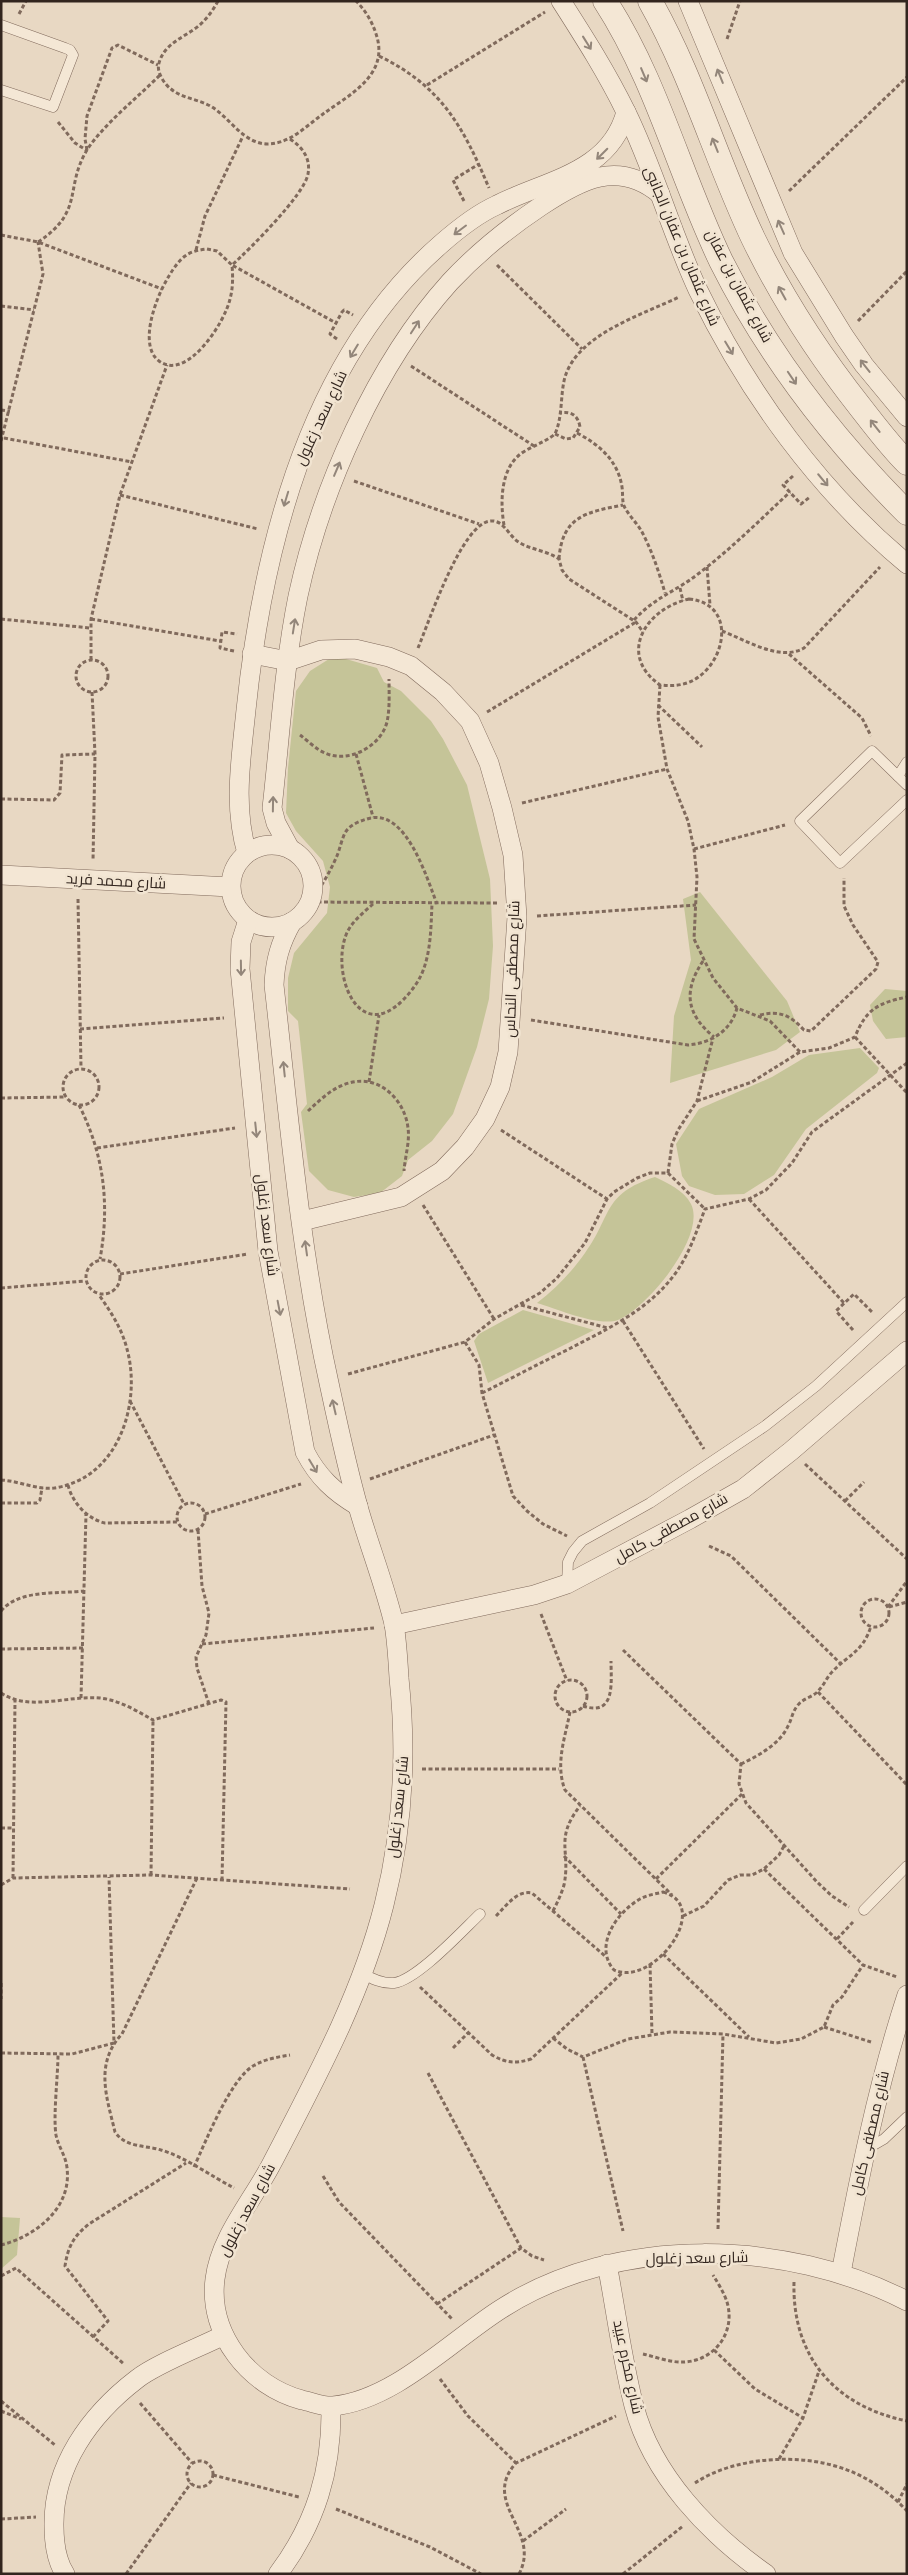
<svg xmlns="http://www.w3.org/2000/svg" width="908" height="2575" viewBox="0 0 908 2575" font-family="'Times New Roman',Cairo,serif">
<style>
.green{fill:#c5c498}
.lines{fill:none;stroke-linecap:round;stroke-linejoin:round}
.service-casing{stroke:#806a5c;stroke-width:11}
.minor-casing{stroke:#806a5c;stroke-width:20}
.tertiary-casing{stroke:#806a5c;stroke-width:25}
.path{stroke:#806a5c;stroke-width:3;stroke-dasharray:4 2.5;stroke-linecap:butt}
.service{stroke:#f4e7d5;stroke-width:10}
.minor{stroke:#f4e7d5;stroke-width:19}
.tertiary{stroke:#f4e7d5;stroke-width:24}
.oneway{stroke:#93867a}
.labels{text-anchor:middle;stroke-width:5;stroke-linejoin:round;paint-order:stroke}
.street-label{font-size:15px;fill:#32251e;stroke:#f1e4d1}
</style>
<rect width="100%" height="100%" fill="#e8d8c3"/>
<g class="green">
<polygon points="329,659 346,659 377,668 384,682 401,691 431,721 443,739 467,785 490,879 493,946 489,999 477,1047 453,1114 432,1141 408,1160 402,1176 380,1193 354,1197 328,1190 309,1171 301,1112 307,1104 298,1021 288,1011 288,978 294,953 327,913 330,887 323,861 296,831 286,813 288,768 296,691 310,671"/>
<polygon points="700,892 787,1001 800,1032 776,1050 670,1083 674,1016 691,960 683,899"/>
<polygon points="885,989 907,991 907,1037 886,1039 873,1021 870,1005"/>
<polygon points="860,1048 879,1068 877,1073 806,1129 774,1175 744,1194 715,1195 689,1186 682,1176 676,1144 699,1109 772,1077 809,1055"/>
<path d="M655 1177C667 1183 684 1190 691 1204 707 1236 646 1309 618 1320 599 1327 557 1309 537 1303 556 1288 571 1273 585 1253 612 1216 602 1194 655 1177Z"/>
<polygon points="523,1310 594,1330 488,1383 474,1341 479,1334"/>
<polygon points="1,2217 20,2218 17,2255 1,2269"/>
</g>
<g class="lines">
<defs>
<g id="service">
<polyline points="1,25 65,48 70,50 73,55 53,107 1,90"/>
<polyline points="898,776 907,762"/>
<polyline points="907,785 872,751 800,821 840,863 907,800"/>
<polyline points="567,1584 568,1562 573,1552 582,1541 650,1503 765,1426 816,1386 907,1302"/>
<polyline points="864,1910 907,1866"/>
<path d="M362 1973C372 1979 382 1984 394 1983 417 1980 462 1931 480 1914"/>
<polyline points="865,2150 884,2139 907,2117"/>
</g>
<g id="minor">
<path d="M561 1C584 37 607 73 626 112 654 169 671 232 698 290 748 393 819 491 907 564"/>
<polyline points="688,1 793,253 844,336 864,365 907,417"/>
<polyline points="252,654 288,661 321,650 355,649 389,657 411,666 443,692 470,721 489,763 502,808 513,855 517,917 508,1052 500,1087 485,1119 465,1147 442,1171 401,1197 302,1221"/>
<circle cx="272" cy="886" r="41"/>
<path d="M290 849 276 823 272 808C280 738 284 665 298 596 321 489 376 364 450 282 477 253 508 228 541 206 580 180 618 159 660 194"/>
<path d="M247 853C233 806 241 759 246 710 263 544 310 358 441 244 458 229 477 214 497 205 546 180 610 173 626 112"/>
<polyline points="1,875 230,887"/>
<path d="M248 920 241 942 240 969 268 1251 305 1452C318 1477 334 1492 358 1506"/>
<path d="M292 922C280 943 275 961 274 985 289 1118 300 1252 329 1383 338 1425 347 1468 359 1510 370 1548 385 1586 394 1624 397 1642 398 1661 399 1678 407 1754 403 1830 384 1905 361 1996 315 2080 272 2163 253 2200 220 2237 215 2279 208 2334 249 2386 302 2400 312 2402 324 2407 333 2406 393 2401 452 2340 501 2309 617 2234 786 2239 907 2301"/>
<polyline points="394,1625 534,1595 567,1584 690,1519 743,1489 791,1451 907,1351"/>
<path d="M607 2264C616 2311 622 2359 634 2406 652 2475 709 2534 766 2574"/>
<path d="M841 2273C859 2179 877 2086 907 1995"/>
<path d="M65 2574C56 2560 54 2542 54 2526 53 2466 90 2415 137 2379 156 2364 198 2348 222 2336"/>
<path d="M278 2574C316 2523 332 2470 331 2407"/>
</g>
<g id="tertiary">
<path d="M605 1C657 81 680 176 721 261 768 355 833 439 907 513"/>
<path d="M650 1C693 77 716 160 753 238 782 298 819 355 861 408 875 426 890 446 907 463"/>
</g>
</defs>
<use href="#service" class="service-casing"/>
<use href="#minor" class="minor-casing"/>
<use href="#tertiary" class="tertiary-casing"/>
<g class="path">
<path d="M218 1C212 12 204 23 193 30 180 39 164 45 159 63 156 71 164 84 171 89 183 99 199 99 212 107 231 119 243 143 267 144 290 144 306 126 323 114 349 95 388 76 377 37 373 23 366 11 356 1"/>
<polyline points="19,14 26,1"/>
<polyline points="727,39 740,1"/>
<path d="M379 56C441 86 463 126 489 188"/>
<polyline points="427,85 545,12"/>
<polyline points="58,122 75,143 86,150"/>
<path d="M290 139C302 147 311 158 308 174 305 194 249 250 232 265L336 323"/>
<polyline points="87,150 85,139 87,116 112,48 118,45 158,65"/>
<polyline points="789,191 907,77"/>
<polyline points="464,201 453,180 479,164"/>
<polyline points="1,235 38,242 162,289"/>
<path d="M38 242C85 211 64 188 87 150 103 125 138 97 160 75"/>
<path d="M207 249 217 251 232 265C233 277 233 288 230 299 225 322 187 382 159 361 133 342 165 271 185 256 192 251 199 250 207 249Z"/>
<polyline points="196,250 205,216 243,136"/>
<polyline points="497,265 582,349"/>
<polyline points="1,306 34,310"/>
<polyline points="858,321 907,271"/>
<polyline points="337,339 330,334 342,312 344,310 353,315"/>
<polyline points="411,366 534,446"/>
<polyline points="1,410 10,411"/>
<path d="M577 433C600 445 618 461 622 487 623 494 622 501 624 506 629 516 637 523 642 532 652 551 659 572 665 593"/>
<path d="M555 434 566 439 573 438 580 427C578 415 571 411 560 413"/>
<polyline points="4,438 132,462"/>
<polyline points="1,441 43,274 38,242"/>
<polyline points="793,476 783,485 801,504 810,497"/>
<polyline points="354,481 479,524"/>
<polyline points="120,495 258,529"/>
<path d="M504 525C500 502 500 465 525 451 535 445 545 442 555 434 563 416 560 395 565 377 578 334 642 315 679 297"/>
<path d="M559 559C562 516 587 512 623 505"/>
<polyline points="707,567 710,605"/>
<polyline points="680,588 683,601"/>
<path d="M689 599C740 604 725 670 687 683 678 686 669 686 660 685 616 654 647 608 689 599Z"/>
<polyline points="1,619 90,628"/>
<polyline points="91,619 220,641"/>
<path d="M634 620C655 597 675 592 698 574 731 549 760 520 790 492"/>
<path d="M722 631C746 640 780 662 804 648L880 567"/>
<path d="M418 648C429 622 462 522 491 521 503 520 508 534 517 541 530 550 546 550 559 559L562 570 569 579 636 622 643 632"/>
<polyline points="234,651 220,648 222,632 237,634"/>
<polyline points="789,654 862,718 871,736"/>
<polyline points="91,660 91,619 120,495 167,365"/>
<circle cx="92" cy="676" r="16"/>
<polyline points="660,685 658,717 667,769 688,821 694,849 697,877 694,939 713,978 737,1008 770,1021 800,1052"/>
<polyline points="92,692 95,754 93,861"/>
<polyline points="658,705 702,747"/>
<polyline points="487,712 636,622"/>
<path d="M300 735C308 741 317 750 325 753 349 764 381 746 387 722 390 708 389 693 389 679"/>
<polyline points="356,754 373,817"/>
<polyline points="1,799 54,800 60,793 62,755 95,754"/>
<polyline points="522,803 667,769"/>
<polyline points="694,849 785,825"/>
<polyline points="78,899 81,1068"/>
<path d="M311 902C320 888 329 874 336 858 340 850 342 836 347 830 352 824 360 821 367 819 406 806 427 879 437 904"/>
<polyline points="311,902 497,903"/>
<path d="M373 904C363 913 351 922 346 935 331 974 358 1045 403 1000 412 991 420 980 424 968 431 948 431 925 432 904"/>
<polyline points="537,916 696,905"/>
<path d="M703 961C683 991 686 1014 714 1037"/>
<path d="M760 1015C780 1010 791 1016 804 1030L811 1031 876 969 878 962 853 925 844 906V878"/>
<path d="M531 1020 688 1045C711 1043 731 1031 737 1008"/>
<polyline points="80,1029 224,1018"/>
<polyline points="855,1037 907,1093"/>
<circle cx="81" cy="1087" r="18"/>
<polyline points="369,1082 379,1015"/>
<polyline points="1,1098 65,1097"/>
<path d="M697 1101 752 1082 800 1052 829 1048 855 1037C866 1009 878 1003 907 997"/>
<path d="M79 1105C104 1155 110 1204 100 1259"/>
<path d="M308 1111C320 1100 333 1087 349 1083 379 1074 405 1100 408 1128 410 1141 405 1157 404 1171"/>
<polyline points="501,1130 607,1199"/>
<polyline points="97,1148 235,1128"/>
<polyline points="668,1173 672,1144 678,1130 697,1101 713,1038"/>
<polyline points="749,1199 844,1303"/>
<polyline points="423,1205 494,1319"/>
<circle cx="103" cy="1277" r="17"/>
<polyline points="120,1274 248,1254"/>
<polyline points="1,1288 85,1281"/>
<polyline points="521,1305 608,1328"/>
<polyline points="623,1321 704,1449"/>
<polyline points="853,1330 836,1311 854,1294 873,1313"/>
<polyline points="465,1342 479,1365 482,1393 513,1496 527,1511 543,1524 567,1536"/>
<polyline points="348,1374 465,1342 494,1319 540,1293 557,1278 585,1243 607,1199 614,1192 637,1178 650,1173 668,1173 705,1209"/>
<path d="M482 1393C510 1379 538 1364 567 1350 607 1329 650 1310 677 1271 690 1252 697 1230 705 1209L749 1199 766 1190 792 1163 812 1132 907 1063"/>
<polyline points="130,1401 184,1504"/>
<polyline points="805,1464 907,1559"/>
<polyline points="370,1479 494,1435"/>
<path d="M1 1480C19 1481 37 1490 54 1488 118 1479 142 1404 127 1349 122 1329 111 1312 99 1295"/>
<path d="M68 1485C72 1502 87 1519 105 1523L177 1522"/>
<polyline points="845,1501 864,1482"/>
<circle cx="191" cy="1517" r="14"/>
<polyline points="1,1503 37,1503 40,1500 42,1488"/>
<polyline points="205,1514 301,1484"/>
<polyline points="198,1530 202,1586 209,1613 206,1635 196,1657 197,1668 209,1704"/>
<polyline points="709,1546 731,1556 841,1664"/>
<circle cx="875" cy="1613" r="14"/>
<polyline points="888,1607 907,1581"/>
<polyline points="889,1607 907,1602"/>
<path d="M1 1611C19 1589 58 1594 84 1591"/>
<polyline points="541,1614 567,1681"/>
<polyline points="202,1644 374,1628"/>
<polyline points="1,1649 83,1648"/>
<polyline points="623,1650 741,1764 739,1784 746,1803 817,1882 832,1896 849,1907"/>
<circle cx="571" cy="1696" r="16"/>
<polyline points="818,1692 907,1785"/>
<path d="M1 1693C30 1712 68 1695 100 1698 119 1700 137 1711 153 1720L221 1700 226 1702 222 1880"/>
<polyline points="81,1698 86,1514"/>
<path d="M583 1706C616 1717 611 1682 611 1661"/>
<path d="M570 1712C565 1738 555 1764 565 1790L672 1895"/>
<path d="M741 1764C758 1756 780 1744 788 1726 792 1719 792 1712 798 1705 803 1698 814 1697 819 1690 824 1685 827 1677 832 1672 849 1654 863 1652 871 1626"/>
<polyline points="422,1769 559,1769"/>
<polyline points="1,1828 14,1828"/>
<polyline points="564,1856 621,1914"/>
<polyline points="764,1869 863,1965 897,1977"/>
<polyline points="151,1875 153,1720"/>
<polyline points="13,1878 15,1700"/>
<path d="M197 1878 122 2034C94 2064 107 2098 115 2132 126 2148 145 2145 161 2150 183 2156 213 2177 234 2188"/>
<polyline points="656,1879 742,1794"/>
<polyline points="1,1885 13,1878 151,1875 350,1889"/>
<path d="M663 1892C714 1906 653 1988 614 1970 593 1946 617 1912 640 1899 647 1895 655 1894 663 1892Z"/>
<path d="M553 1911C557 1903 561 1895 564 1885 571 1851 554 1839 580 1806"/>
<path d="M496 1916C507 1905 517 1890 532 1893L605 1956"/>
<polyline points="683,1916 704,1906 728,1880 740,1875 752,1875 764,1869 779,1855 784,1846"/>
<polyline points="837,1939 853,1922"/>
<polyline points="663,1954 749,2037"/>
<polyline points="650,1964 652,2034"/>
<polyline points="1,1983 1,1999"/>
<path d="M420 1987 492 2055C506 2063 515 2064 531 2059L622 1973"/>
<polyline points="824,2027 871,2042"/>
<polyline points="553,2038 567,2049 583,2057 628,2039 670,2032 723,2034 776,2043 801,2039 824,2027 833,2005 842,1997 863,1965"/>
<polyline points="453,2048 468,2033"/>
<polyline points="1,2053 72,2054 114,2043 109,1877"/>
<polyline points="583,2057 623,2231"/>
<polyline points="428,2073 521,2248 532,2256 544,2260"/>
<path d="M194 2167C206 2141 230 2080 253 2066 265 2059 277 2057 290 2055"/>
<polyline points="323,2176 339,2202 453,2320"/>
<polyline points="718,2229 723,2034"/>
<path d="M1 2245C36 2236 72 2208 67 2168 66 2156 58 2146 56 2135 53 2116 58 2076 58 2054"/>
<polyline points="1,2276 16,2268 124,2364"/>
<path d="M794 2282C792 2356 834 2406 907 2421"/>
<polyline points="437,2304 521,2248"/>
<path d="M93 2337 108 2321 65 2266C68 2246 74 2236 89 2224L186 2163"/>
<polyline points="714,2350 755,2389 803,2418"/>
<path d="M643 2354C656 2357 671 2363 685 2362 715 2360 736 2332 727 2302 724 2293 718 2283 713 2275"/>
<polyline points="440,2379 468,2416 516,2463"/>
<polyline points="1,2401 55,2445"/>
<polyline points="140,2403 192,2463"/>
<polyline points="1,2411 21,2419"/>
<polyline points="779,2459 803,2418 819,2371"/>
<circle cx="200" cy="2474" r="13"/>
<polyline points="213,2475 299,2497"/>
<path d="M695 2483C716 2469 743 2462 768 2460 822 2456 869 2470 907 2511"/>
<polyline points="898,2502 907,2484"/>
<polyline points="336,2509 430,2547 481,2574"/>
<polyline points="1,2519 36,2517"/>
<polyline points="523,2541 566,2509"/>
<polyline points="126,2574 191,2483"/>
<path d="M519 2574C542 2531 480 2503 516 2463L616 2416"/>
<polyline points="623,2574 683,2526"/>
</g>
<use href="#service" class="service"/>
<use href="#minor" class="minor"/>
<use href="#tertiary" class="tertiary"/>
</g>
<defs><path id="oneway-shaft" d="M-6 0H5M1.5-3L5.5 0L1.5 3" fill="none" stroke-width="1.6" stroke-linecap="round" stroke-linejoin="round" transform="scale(1.25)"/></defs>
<g class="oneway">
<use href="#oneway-shaft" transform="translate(587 43) rotate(58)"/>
<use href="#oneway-shaft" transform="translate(644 75) rotate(67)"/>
<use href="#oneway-shaft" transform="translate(720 76) rotate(-112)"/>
<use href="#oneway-shaft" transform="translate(715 145) rotate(-112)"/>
<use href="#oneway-shaft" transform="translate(602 154) rotate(135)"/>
<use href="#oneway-shaft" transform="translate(781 227) rotate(-114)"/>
<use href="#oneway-shaft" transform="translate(460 230) rotate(143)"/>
<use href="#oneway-shaft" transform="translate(782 293) rotate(-119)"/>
<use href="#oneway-shaft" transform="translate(415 327) rotate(-57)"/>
<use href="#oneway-shaft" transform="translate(729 348) rotate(59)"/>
<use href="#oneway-shaft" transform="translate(354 351) rotate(121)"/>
<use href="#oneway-shaft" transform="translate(865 366) rotate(-128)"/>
<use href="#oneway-shaft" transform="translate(792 378) rotate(56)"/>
<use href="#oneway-shaft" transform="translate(875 426) rotate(-128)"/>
<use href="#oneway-shaft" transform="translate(337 469) rotate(-67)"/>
<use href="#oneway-shaft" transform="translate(823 480) rotate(50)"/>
<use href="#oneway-shaft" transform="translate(286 499) rotate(107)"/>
<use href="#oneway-shaft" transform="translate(294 626) rotate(-81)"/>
<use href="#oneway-shaft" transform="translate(273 804) rotate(-89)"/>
<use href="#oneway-shaft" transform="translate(241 968) rotate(89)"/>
<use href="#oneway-shaft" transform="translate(284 1069) rotate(-96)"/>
<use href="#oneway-shaft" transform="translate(256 1130) rotate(84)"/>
<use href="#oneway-shaft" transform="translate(306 1248) rotate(-98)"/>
<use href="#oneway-shaft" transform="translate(279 1308) rotate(79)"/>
<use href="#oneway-shaft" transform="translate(334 1407) rotate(-103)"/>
<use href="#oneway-shaft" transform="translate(313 1466) rotate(59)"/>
</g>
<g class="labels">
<g class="street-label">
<text transform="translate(682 246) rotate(67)" y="5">شارع عثمان بن عفان الجانبى</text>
<text transform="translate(739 286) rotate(62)" y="5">شارع عثمان بن عفان</text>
<text transform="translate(321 418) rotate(-65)" y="5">شارع سعد زغلول</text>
<text transform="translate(116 881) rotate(3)" y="5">شارع محمد فريد</text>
<text transform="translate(512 969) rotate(-88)" y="5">شارع مصطفى النحاس</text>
<text transform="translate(267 1225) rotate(83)" y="5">شارع سعد زغلول</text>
<text transform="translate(671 1528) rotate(-29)" y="5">شارع مصطفى كامل</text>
<text transform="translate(398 1807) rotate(-84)" y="5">شارع سعد زغلول</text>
<text transform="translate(870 2133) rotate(-77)" y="5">شارع مصطفى كامل</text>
<text transform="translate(247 2210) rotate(-62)" y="5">شارع سعد زغلول</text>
<text transform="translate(697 2258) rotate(-1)" y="5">شارع سعد زغلول</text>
<text transform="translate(628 2367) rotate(78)" y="5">شارع مكرم عبيد</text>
</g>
</g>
<rect width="908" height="2575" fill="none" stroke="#32251e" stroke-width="5"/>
</svg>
